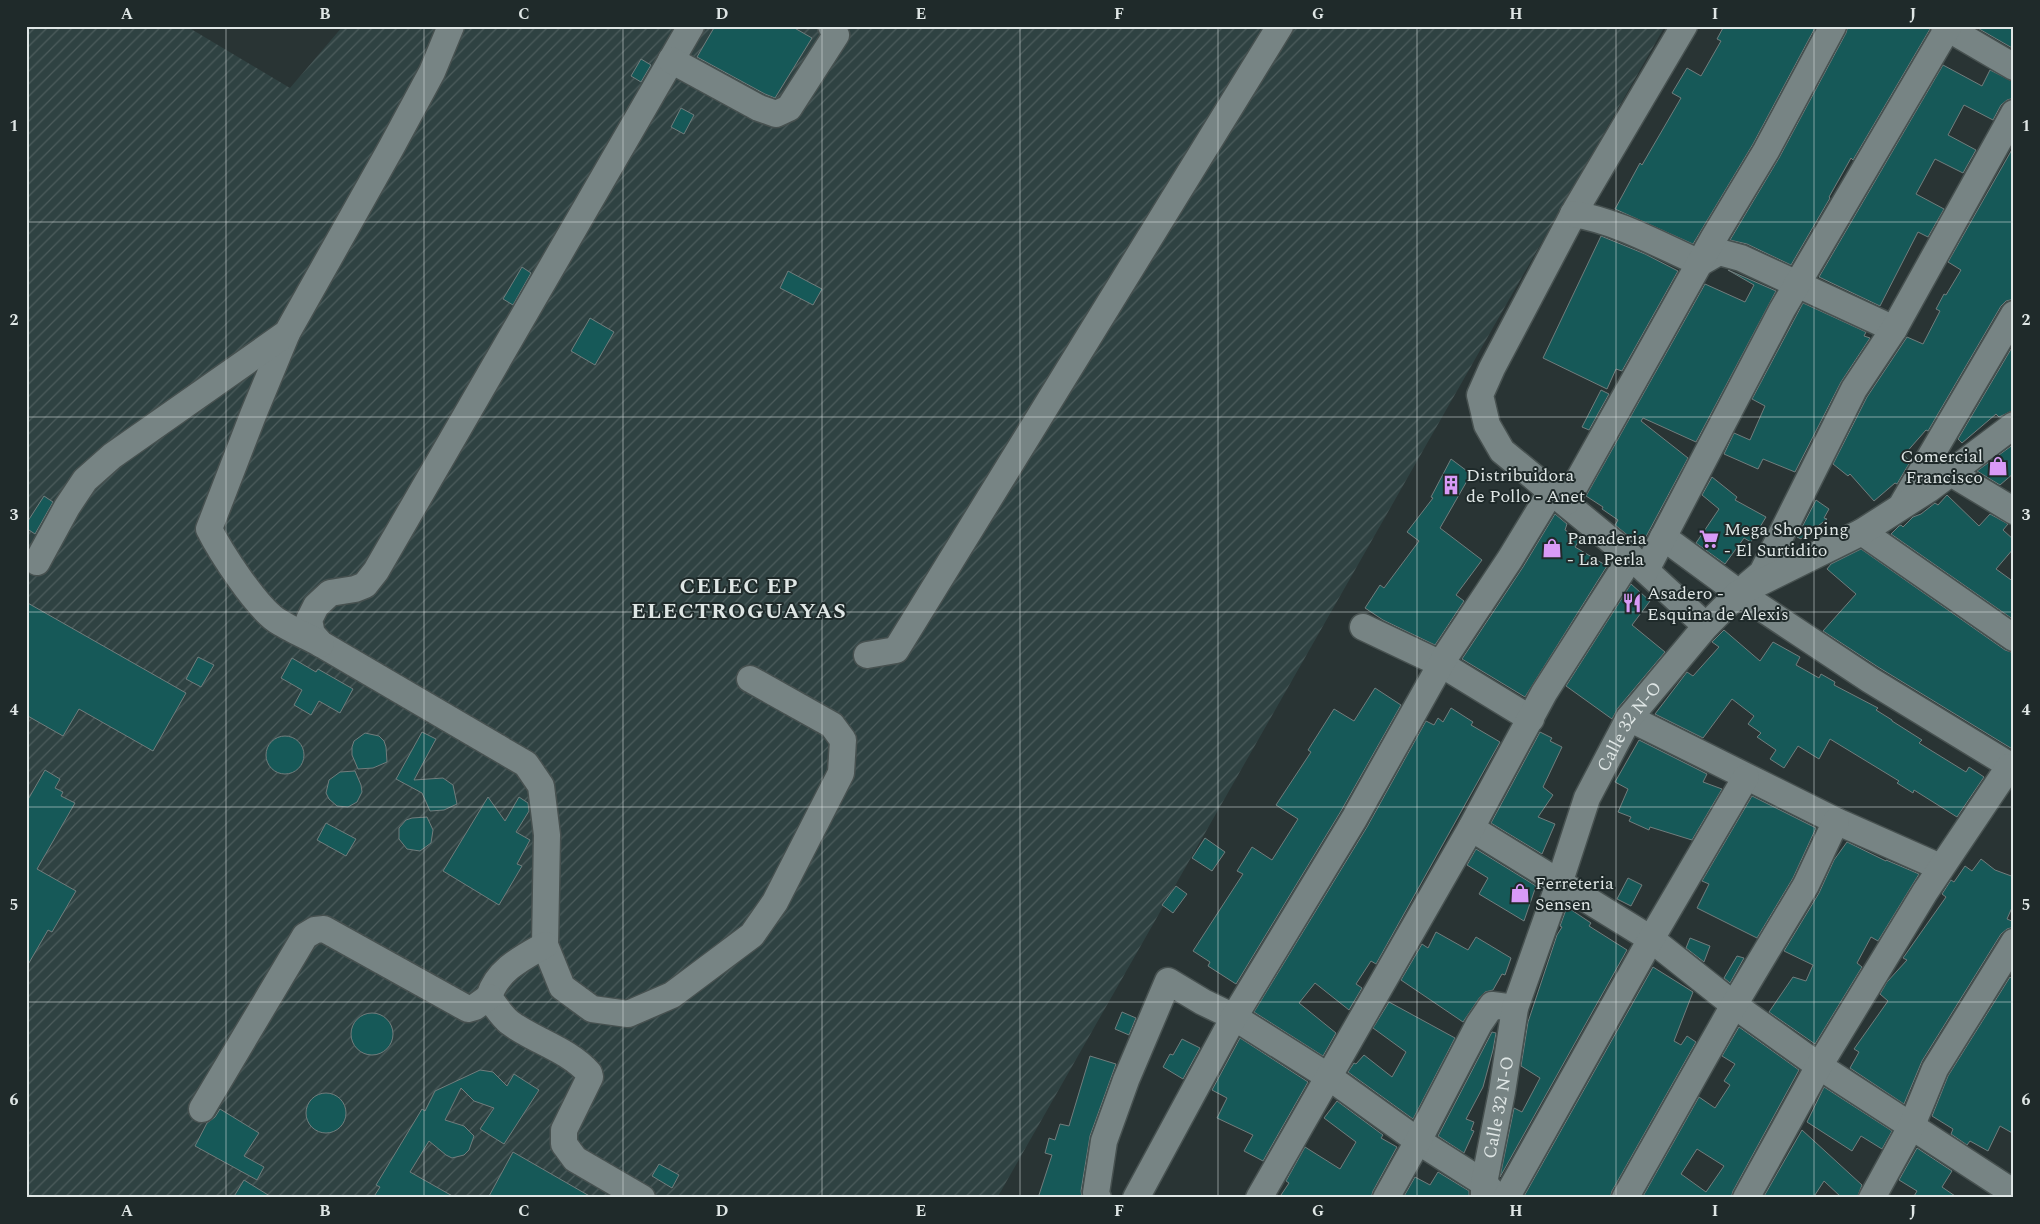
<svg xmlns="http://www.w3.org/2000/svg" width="2040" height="1224" viewBox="0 0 2040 1224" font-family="Spectral,serif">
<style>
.industrial{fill:url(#industrial-furrows)}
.building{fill:#165958;stroke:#717d7d;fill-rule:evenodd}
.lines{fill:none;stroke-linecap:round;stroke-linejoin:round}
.minor-casing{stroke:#475150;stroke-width:29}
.minor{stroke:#778484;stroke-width:26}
.grid{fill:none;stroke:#dfe6e5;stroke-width:1;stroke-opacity:0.55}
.labels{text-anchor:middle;stroke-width:4;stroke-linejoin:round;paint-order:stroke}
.poi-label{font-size:18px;fill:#dfe6e5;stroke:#1f2a2a;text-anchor:start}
.street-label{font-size:18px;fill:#dfe6e5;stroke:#1f2a2a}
.district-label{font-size:22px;font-weight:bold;letter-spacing:1px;fill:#dfe6e5;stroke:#1f2a2a}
.neatline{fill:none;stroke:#dfe6e5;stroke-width:2}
.grid-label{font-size:16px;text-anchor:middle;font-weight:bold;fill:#dfe6e5}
</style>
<defs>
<pattern id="industrial-furrows" width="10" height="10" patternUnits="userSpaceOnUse" patternTransform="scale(1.25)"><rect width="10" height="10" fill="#2f4242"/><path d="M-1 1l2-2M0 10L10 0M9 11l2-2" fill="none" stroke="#4d5d5d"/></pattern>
</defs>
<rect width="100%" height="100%" fill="#293434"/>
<polygon class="industrial" points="26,26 186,26 290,88 343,26 1665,26 997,1198 26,1198"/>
<g class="building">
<polygon points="715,26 791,26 812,38 775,98 765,94 697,57"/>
<polygon points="1724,26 1816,26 1753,144 1693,244 1615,209 1640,163 1642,165 1681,98 1672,93 1687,68 1701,76 1721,41 1717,39"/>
<polygon points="1848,26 1926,26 1930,29 1853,160 1851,158 1829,197 1830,198 1791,265 1747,244 1730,240 1779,158 1846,33"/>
<polygon points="1974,26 2014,26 2014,49"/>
<polygon points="641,59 651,65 641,82 631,76"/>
<polygon points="1943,65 1982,86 1990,70 2014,82 2014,98 2007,100 2001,105 1993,120 1964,105 1948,135 1976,150 1963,173 1935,159 1916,194 1944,209 1928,237 1918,232 1880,306 1819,277"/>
<polygon points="681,108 694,115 684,134 671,127"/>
<polygon points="2014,146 2014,299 2006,301 2001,306 1928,431 1926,430 1904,455 1910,462 1897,484 1895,483 1874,501 1850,474 1848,476 1833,464 1867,397 1907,337 1923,344 1940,311 1936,309 1944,294 1946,295 1961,270 1948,262"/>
<polygon points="1601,236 1645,254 1678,271 1622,371 1616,369 1607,389 1543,358"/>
<polygon points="522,267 531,273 513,305 503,299"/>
<polygon points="1728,270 1776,291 1696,442 1643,418 1641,421 1688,458 1641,546 1615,525 1618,520 1602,509 1603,507 1586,496 1705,284 1745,302 1754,285"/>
<polygon points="788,271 822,289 813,305 780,288"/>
<polygon points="1803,303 1866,332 1864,336 1870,338 1841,382 1795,472 1763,459 1758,469 1724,454 1734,433 1750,440 1765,406 1752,399"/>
<polygon points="590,318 614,332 595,365 571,351"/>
<polygon points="2014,344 2014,410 1999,417 1996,414 1962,443 1958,439"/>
<polygon points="1601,390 1609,394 1589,430 1582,427"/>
<polygon points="2014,444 2014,473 2000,485 1977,471"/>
<polygon points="1451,459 1471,474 1440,528 1482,560 1456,595 1464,601 1435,645 1383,620 1365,608 1380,585 1384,588 1419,541 1407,532 1433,498 1431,497"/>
<polygon points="1712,477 1737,497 1735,500 1766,517 1751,542 1744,538 1725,564 1696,543 1719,509 1702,495"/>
<polygon points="1947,495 1979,526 1990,514 2008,524 2003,530 2014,540 2014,548 1996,569 2014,582 2014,620 1891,534 1899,526 1901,525 1903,527 1913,517 1921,514 1935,503 1938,505"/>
<polygon points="44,496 53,502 35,534 26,528 26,524"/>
<polygon points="1816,500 1829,509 1824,518 1827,519 1801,539 1797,537"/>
<polygon points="1555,514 1567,524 1565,530 1580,539 1575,547 1607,566 1525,697 1462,659 1523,567"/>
<polygon points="1861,549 2005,650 2014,653 2014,750 1878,667 1823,631 1856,594 1827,569 1831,564"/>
<polygon points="1631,584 1650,601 1632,625 1665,652 1618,708 1612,719 1566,686"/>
<polygon points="26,602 186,693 153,751 79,709 63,736 26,715"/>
<polygon points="1724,630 1760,661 1773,642 1800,657 1796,665 1819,678 1821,674 1835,682 1834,685 1878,708 1876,710 1892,720 1892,721 1922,740 1919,743 1966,772 1969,767 1984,777 1957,817 1914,790 1913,793 1897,783 1899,781 1830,739 1819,759 1798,746 1784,768 1770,759 1776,750 1757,737 1761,733 1748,724 1754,716 1732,699 1703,738 1655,714 1687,672 1693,676 1719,647 1712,642"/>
<polygon points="198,657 214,665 201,687 186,679"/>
<polygon points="292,658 316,672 318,669 353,689 340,713 319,701 311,715 294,705 302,690 281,678"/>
<polygon points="1375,688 1401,705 1341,811 1236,984 1208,966 1210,962 1193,951 1243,874 1237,871 1252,847 1272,860 1298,819 1276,805 1311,752 1308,750 1334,709 1354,721"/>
<polygon points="1451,708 1473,722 1471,725 1500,742 1376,964 1371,961 1356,984 1362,988 1349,1010 1315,983 1299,1003 1336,1033 1323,1056 1254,1012 1367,827 1426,721 1434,725 1438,718 1443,722"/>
<polygon points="422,732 436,739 414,780 443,778 453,785 457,804 444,810 430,811 422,793 396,779"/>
<polygon points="1540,732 1552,738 1550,741 1562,747 1543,787 1553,795 1538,817 1555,824 1542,854 1491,823"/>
<polygon points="365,733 379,736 384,741 386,747 387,762 373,768 358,769 352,755 352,747 354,741"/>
<circle cx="285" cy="755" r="19"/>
<polygon points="1639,740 1707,774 1703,782 1722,789 1692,840 1650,827 1649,830 1629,821 1631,817 1618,812 1628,789 1615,782"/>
<polygon points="45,770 60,779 55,788 63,792 61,796 75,803 37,869 76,891 52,932 48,930 26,968 26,803"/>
<polygon points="355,771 361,785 362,792 357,802 348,807 337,806 329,799 326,793 329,780 340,772"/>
<polygon points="1752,796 1816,828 1793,878 1757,938 1697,908 1709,884 1702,881"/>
<polygon points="488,797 505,821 519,797 528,803 529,811 516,832 530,840 517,864 522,866 499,905 443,871"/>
<polygon points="427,817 433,830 431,843 420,851 407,849 399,839 399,828 406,820 412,818"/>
<polygon points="326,823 356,839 346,856 317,840"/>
<polygon points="1205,838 1225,852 1212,871 1192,858"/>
<polygon points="1847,842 1886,861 1886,860 1919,874 1878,941 1871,937 1857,963 1862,967 1815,1044 1769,1012 1793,977 1806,981 1813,965 1784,951 1819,893 1834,860"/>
<polygon points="1476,849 1536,886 1524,921 1479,894 1488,878 1467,865"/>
<polygon points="1981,859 1995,870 2014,877 2014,903 2007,919 2014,922 2014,927 2007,929 2001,934 1922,1061 1904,1104 1850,1068 1859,1052 1854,1049 1888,1001 1880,994 1887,982 1907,960 1903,958 1946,897 1942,894 1951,880 1954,882 1965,866 1972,871"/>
<polygon points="1628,878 1642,885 1631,906 1617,899"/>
<polygon points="1176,886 1187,894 1173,913 1162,905"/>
<polygon points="1567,907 1591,923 1589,926 1627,950 1500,1177 1514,1108 1522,1112 1540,1078 1521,1066 1528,1022 1557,935 1562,927 1560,926"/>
<polygon points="1436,932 1468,950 1476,937 1511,958 1505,975 1502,974 1493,990 1485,992 1480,997 1463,1022 1401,980 1422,944 1428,948"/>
<polygon points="1690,938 1710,946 1704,962 1686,948"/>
<polygon points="1737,956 1744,958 1730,983 1724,978"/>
<polygon points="1653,967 1693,992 1674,1041 1681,1045 1687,1036 1696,1042 1612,1191 1610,1198 1523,1198"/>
<polygon points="2010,977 2014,980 2014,1134 2000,1126 1988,1151 1970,1141 1967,1145 1951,1134 1953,1129 1932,1116 1948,1076"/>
<polygon points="1389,1002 1455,1038 1413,1119 1348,1072 1354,1063 1356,1064 1364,1055 1392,1077 1406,1052 1373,1028"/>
<polygon points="1122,1012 1136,1018 1129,1035 1115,1029"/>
<circle cx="372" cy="1034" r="21"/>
<path d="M1739 1027 1799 1070 1733 1191 1731 1198H1642L1699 1097 1715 1108 1730 1085 1724 1081 1735 1064 1722 1056ZM1697 1149 1724 1166 1706 1192 1681 1174Z"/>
<polygon points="1492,1032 1496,1033 1493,1050 1483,1087 1466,1119 1474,1122 1471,1130 1474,1131 1464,1153 1438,1136"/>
<polygon points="1240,1038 1308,1082 1263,1161 1244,1151 1253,1135 1217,1118 1227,1098 1212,1090"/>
<polygon points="1182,1039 1200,1048 1183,1079 1163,1067 1170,1054 1173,1055"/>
<polygon points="1090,1056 1116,1064 1090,1136 1081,1191 1082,1198 1038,1198 1052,1155 1045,1153 1049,1138 1055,1140 1060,1124 1069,1126"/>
<polygon points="480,1070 493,1072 507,1086 514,1074 539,1090 504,1144 480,1129 494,1108 474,1101 461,1088 445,1120 464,1126 474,1136 469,1150 464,1155 452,1158 446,1155 429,1141 410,1172 456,1198 373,1198 380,1187 376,1185 422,1109 425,1111 435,1091"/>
<polygon points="1824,1087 1892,1131 1882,1149 1861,1136 1852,1151 1807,1122"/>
<circle cx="326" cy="1113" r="20"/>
<polygon points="1337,1101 1383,1135 1381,1138 1397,1147 1373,1191 1371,1198 1279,1198 1289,1183 1286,1181 1305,1147 1340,1169 1356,1142 1324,1118"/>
<polygon points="220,1109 259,1133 244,1156 264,1167 257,1180 195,1146 207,1123 215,1117"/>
<polygon points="1802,1130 1862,1185 1857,1198 1842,1198 1824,1181 1813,1198 1763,1198"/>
<polygon points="1917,1148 1952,1171 1942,1187 1958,1198 1913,1198 1917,1191 1899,1180"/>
<polygon points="513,1152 593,1198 488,1198"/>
<polygon points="659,1164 679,1175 672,1188 652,1176"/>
<polygon points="1438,1172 1469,1191 1469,1198 1403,1198 1415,1177 1430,1185"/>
<polygon points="244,1180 273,1198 233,1198"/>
</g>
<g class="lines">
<defs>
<g id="minor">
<polyline points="691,26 376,571 365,585 355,589 330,593 316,606 309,620 312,634 321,644 526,764 541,786 547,835 545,945 562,987 592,1009 628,1014 672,995 752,935 775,902 841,773 843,740 832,725 750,679"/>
<polyline points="1684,26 1576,209 1492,368 1480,395 1487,425 1502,451 1631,557 1706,626"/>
<polyline points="1944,26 2014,67"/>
<polyline points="671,60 759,108 776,114 789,108 836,35 831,26"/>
<path d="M1573 214C1617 221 1659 245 1700 263L1719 252 1741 258 1894 329"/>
<path d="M287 333 253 415 209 529C221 553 255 605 276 620 290 629 306 636 321 644"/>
<polyline points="1951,473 2014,511"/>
<polyline points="1566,502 1713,239 1766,151 1833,26"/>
<polyline points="1903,503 2014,314"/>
<polyline points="1862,532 2014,638"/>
<polyline points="1663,537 1739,593 1870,680 2014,768"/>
<polyline points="37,562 67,507 85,480 112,456 287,333 391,148 432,72 451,26"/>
<polyline points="1646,570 1782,310 1949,26"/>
<polyline points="1749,584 1762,573 1854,389 1894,329 2014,113"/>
<polyline points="1363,627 1441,664 1531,719"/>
<polyline points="867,655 896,650 1280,26"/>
<polyline points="1629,718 1836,821 1940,867"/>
<polyline points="1471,828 1651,939 1734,1005 1819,1066 2014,1193"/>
<path d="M545 945C522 958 497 970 489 997 495 1006 501 1015 509 1022 534 1041 568 1049 589 1073L590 1077 564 1130V1144L575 1159 642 1198"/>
<polyline points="202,1109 305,936 315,930 324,929 468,1009 475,1007 489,997"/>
<polyline points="1098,1198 1096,1193 1104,1141 1126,1080 1168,981 1203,1002 1234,1017 1329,1077 1418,1141 1484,1183 1495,1195"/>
<polyline points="1136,1198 1234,1017 1354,819 1445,657 1510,559 1552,490"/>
<polyline points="1259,1198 1471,828 1544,693 1631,557"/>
<polyline points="1386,1198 1418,1141 1479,1024 1492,1005 1515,1008"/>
<path id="s1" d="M1484 1198V1183L1502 1092 1515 1008 1559 884 1587 798 1629 718 1706 626 1739 593 1862 532 1929 489 2014 425"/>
<polyline points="1506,1198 1651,939 1746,777"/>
<polyline points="1625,1198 1734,1005 1806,885 1836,821"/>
<polyline points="1746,1198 1819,1066 1925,892 2009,767"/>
<polyline points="1872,1198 1912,1125 1935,1069 2014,942"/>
</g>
</defs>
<use href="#minor" class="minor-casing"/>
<use href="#minor" class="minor"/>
</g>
<path class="grid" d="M226 26V1198M424 26V1198M623 26V1198M822 26V1198M1020 26V1198M1218 26V1198M1417 26V1198M1616 26V1198M1814 26V1198M26 222H2014M26 417H2014M26 612H2014M26 807H2014M26 1002H2014"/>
<defs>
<symbol id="shop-bare" viewBox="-9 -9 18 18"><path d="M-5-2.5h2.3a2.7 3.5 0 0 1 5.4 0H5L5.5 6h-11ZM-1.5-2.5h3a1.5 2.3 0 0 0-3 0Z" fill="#d99af7" stroke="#1f2a2a" stroke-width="2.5" paint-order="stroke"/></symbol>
<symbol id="building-bare" viewBox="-9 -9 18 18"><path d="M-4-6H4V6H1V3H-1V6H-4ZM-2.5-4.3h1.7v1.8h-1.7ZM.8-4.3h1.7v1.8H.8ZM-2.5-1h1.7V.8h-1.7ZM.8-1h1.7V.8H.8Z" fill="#d99af7" stroke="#1f2a2a" stroke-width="2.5" paint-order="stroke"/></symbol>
<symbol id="supermarket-bare" viewBox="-9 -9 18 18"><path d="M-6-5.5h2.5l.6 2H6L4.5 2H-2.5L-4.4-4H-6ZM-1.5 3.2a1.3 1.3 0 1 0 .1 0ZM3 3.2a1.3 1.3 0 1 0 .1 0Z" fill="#d99af7" stroke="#1f2a2a" stroke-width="2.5" paint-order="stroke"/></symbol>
<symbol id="restaurant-bare" viewBox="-9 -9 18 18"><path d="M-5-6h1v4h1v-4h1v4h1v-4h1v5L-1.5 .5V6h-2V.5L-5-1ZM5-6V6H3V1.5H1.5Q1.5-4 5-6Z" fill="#d99af7" stroke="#1f2a2a" stroke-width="2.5" paint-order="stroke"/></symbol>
</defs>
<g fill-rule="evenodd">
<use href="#shop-bare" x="1984" y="452" width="28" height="28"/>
<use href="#building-bare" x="1437" y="471" width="28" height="28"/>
<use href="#supermarket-bare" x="1695" y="525" width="28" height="28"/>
<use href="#shop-bare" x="1538" y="534" width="28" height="28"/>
<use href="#restaurant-bare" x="1618" y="589" width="28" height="28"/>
<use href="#shop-bare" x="1506" y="879" width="28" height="28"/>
</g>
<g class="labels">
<g class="poi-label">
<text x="1983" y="462" text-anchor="end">Comercial<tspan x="1983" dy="21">Francisco</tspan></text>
<text x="1466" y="481">Distribuidora<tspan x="1466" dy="21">de Pollo - Anet</tspan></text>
<text x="1724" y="535">Mega Shopping<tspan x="1724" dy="21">- El Surtidito</tspan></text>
<text x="1567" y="544">Panaderia<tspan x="1567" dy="21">- La Perla</tspan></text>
<text x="1647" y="599">Asadero -<tspan x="1647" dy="21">Esquina de Alexis</tspan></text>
<text x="1535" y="889">Ferreteria<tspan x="1535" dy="21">Sensen</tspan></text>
</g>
<g class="street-label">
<text dy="6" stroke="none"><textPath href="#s1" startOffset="498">Calle 32 N-O</textPath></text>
<text dy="6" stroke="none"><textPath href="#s1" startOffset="92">Calle 32 N-O</textPath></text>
</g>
<g class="district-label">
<text x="739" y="593">CELEC EP<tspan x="739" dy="25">ELECTROGUAYAS</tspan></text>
</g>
</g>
<rect width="2040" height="1224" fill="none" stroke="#1f2a2a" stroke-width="55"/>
<rect x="28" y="28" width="1984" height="1168" class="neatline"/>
<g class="grid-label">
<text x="127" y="19">A</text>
<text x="325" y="19">B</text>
<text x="524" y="19">C</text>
<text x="722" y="19">D</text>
<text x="921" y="19">E</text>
<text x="1119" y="19">F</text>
<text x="1318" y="19">G</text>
<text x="1516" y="19">H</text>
<text x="1715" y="19">I</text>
<text x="1913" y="19">J</text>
<text x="14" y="131">1</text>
<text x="2026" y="131">1</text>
<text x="14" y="325">2</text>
<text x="2026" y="325">2</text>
<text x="14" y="520">3</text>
<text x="2026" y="520">3</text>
<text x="14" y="715">4</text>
<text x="2026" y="715">4</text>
<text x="14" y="910">5</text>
<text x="2026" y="910">5</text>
<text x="14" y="1105">6</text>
<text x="2026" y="1105">6</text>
<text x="127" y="1216">A</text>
<text x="325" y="1216">B</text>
<text x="524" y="1216">C</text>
<text x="722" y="1216">D</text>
<text x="921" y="1216">E</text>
<text x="1119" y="1216">F</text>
<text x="1318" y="1216">G</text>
<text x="1516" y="1216">H</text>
<text x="1715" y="1216">I</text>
<text x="1913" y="1216">J</text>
</g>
</svg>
